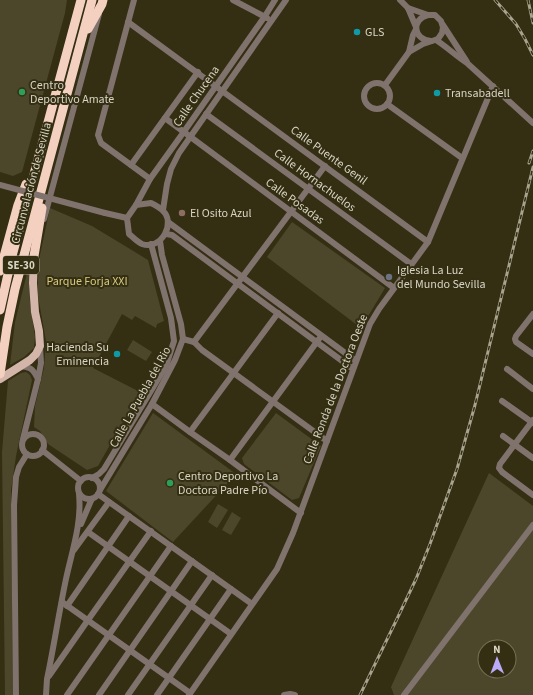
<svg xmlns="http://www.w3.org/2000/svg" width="533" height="695" viewBox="0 0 533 695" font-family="'Source Sans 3',sans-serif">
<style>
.green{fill:#4c472b;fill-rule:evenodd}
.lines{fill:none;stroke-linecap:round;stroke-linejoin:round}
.minor{stroke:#80726c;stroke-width:6}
.major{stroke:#d3b5a9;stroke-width:8}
.highway{stroke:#f4d0c1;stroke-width:9}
.rail-casing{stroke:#a7a38f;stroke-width:3}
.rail{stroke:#342e12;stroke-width:1.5;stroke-dasharray:4.5;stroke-linecap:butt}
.minor-bridge{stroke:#80726c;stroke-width:6}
.culture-dot{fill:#0f9aa8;stroke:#342e12;stroke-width:1.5}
.leisure-dot{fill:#2e9e5b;stroke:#342e12;stroke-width:1.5}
.education-dot{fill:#8d6e63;stroke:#342e12;stroke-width:1.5}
.worship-dot{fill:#6b7280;stroke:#342e12;stroke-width:1.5}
.labels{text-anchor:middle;stroke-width:4;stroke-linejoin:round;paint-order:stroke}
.shield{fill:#342e12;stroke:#a6a28f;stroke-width:1}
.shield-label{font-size:11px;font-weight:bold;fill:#d7d4c4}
.poi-label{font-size:12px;fill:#d7d4c4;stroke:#342e12;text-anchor:start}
.street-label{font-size:12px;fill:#d7d4c4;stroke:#342e12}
.park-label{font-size:12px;fill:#d6c97f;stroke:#342e12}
</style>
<rect width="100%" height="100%" fill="#342e12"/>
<g class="green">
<polygon points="0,0 67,0 65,13 22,172 13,176 0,172"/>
<polygon points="50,208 92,226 135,252 148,260 164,321 157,324 156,328 135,316 132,320 122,314 93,368 140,392 98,466 87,470 48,444 40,431 34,427 35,406 44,368 46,341 38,296 38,278 40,255"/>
<polygon points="292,222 385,288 361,328 267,257"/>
<polygon points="30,261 29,283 30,303 35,337 34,348 24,357 10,365 15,322"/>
<polygon points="133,340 152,352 146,361 127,350"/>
<polygon points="26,372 30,375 32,380 16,456 11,490 13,695 5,695 2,452 8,381 21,373"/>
<polygon points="153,413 236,474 173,542 106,491"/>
<polygon points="276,413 321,446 299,498 292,500 244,464 242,458"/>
<path d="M489 473 533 506V695H394L391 687ZM485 647H509V671H485Z"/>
<polygon points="218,504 228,510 217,528 208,522"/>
<polygon points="232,512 241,518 231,535 222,530"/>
</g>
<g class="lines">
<g class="minor">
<polyline points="134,0 98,135 101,143 150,179"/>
<polyline points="233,0 267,18"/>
<polyline points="400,0 408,8 416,27"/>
<polyline points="408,8 428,15 435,15 441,21 443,27 442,33 438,39 423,44 409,52"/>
<path d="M428 15C411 19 413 40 431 41"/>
<polyline points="128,22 428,242"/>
<polyline points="443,25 467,62"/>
<path d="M436 40C447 47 456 56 467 63L533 123"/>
<circle cx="377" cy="96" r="13"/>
<polyline points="385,85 409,52 413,35 416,29"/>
<polyline points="387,104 462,158"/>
<polyline points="206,114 411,264"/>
<polyline points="165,118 394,288"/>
<polyline points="131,165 198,72"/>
<path d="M151 203C155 205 159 207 162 210 177 222 161 251 142 244 137 242 133 237 129 234L127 218 136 205Z"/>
<polyline points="136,205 150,179 183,133 265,16 275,0"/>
<polyline points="163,210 167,184 171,169 179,153 286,0"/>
<polyline points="105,213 127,218"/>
<polyline points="44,219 99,14"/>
<polyline points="168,222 356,361"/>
<polyline points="166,234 172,235 353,369"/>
<polyline points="533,314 516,336 515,339 516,342 533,354"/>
<polyline points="183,339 194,342 202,350 327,441"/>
<polyline points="194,342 325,166"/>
<path d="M20 366C31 367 33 369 38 379"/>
<polyline points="507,369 533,389"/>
<polyline points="502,401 533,423"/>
<polyline points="152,404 190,432 230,460 301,513"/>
<polyline points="533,420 500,464 499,468 502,472 533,495"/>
<polyline points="190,432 278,313"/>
<circle cx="33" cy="445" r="11"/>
<polyline points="503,436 533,458"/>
<polyline points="23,439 38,379 41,363 40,347"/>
<polyline points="42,450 81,481"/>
<polyline points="230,460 319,339"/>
<circle cx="89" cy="488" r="11"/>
<polyline points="92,478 99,474 104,469 166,366 174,341 171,318 151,244"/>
<polyline points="100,490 152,404 175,360 183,339 181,324 162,255 160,241"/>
<polyline points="98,494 252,604"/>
<polyline points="81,524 90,503 92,499"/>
<polyline points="88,532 231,634"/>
<polyline points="74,550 109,502"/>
<polyline points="62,602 190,693"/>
<polyline points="67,606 129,516"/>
<polyline points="49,676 88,620 151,531"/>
<polyline points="16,695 14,505 16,477 19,467 27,454"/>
<path d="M46 695 47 679C54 646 59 612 66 579 72 551 82 523 79 494"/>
<polyline points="67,695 171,546"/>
<polyline points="99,695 192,561"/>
<polyline points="128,695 212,575"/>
<polyline points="157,695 231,589"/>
<polyline points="189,695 277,569 293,533 370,324 379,309 428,242 493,86"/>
<polyline points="284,695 290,694 295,695"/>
<polyline points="404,695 533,525"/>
</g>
<polyline class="major" points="0,379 30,360 36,354 40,346 39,331 35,312 33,283 34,256"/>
<g class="highway">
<polyline points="88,29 102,4 103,0"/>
<polyline points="34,256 42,208"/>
<polyline points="0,271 18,205 26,184"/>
<polyline points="0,310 12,256 81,0"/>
<polyline points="0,374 7,327 15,289 92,0"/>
</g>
<defs>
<g id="rail">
<polyline points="495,0 516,24 525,39 533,55"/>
<polyline points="528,0 533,23"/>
<polyline points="529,163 533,151"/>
<polyline points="360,695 396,621 416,579 430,544 457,469 475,405 533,167"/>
</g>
</defs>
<use href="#rail" class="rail-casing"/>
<use href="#rail" class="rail"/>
<polyline class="minor-bridge" points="0,185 105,213"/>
</g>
<g class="culture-dot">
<circle cx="357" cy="32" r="4"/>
<circle cx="437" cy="93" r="4"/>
<circle cx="117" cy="354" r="4"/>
</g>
<g class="leisure-dot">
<circle cx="22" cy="92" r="4"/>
<circle cx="170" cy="483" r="4"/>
</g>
<circle class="education-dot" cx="182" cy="213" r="4"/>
<circle class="worship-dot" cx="389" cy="277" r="4"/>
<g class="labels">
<rect class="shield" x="3" y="256" width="36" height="18" rx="3"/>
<g class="shield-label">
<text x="21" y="269">SE-30</text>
</g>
<g class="poi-label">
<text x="365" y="36">GLS</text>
<text x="30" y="89">Centro<tspan x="30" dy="14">Deportivo Amate</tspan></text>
<text x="445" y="97">Transabadell</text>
<text x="190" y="217">El Osito Azul</text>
<text x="397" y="274">Iglesia La Luz<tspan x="397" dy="14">del Mundo Sevilla</tspan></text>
<text x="109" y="351" text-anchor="end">Hacienda Su<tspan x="109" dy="14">Eminencia</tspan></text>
<text x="178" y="480">Centro Deportivo La<tspan x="178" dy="14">Doctora Padre Pío</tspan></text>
</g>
<g class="street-label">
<text transform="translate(196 96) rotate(-55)" y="4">Calle Chucena</text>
<text transform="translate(329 155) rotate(36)" y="4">Calle Puente Genil</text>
<text transform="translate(315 180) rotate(36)" y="4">Calle Hornachuelos</text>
<text transform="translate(31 183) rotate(-75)" y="4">Circunvalación de Sevilla</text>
<text transform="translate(295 201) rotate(36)" y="4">Calle Posadas</text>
<text transform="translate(335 389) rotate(-69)" y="4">Calle Ronda de la Doctora Oeste</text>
<text transform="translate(140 397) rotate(-61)" y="4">Calle La Puebla del Rio</text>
</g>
<g class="park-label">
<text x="87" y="285">Parque Forja XXI</text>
</g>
</g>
<g transform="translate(497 659) rotate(359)"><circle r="19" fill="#342e12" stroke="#757059"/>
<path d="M0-3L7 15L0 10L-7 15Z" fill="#b9abf7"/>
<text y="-6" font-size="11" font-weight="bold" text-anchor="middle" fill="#d7d4c4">N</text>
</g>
</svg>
